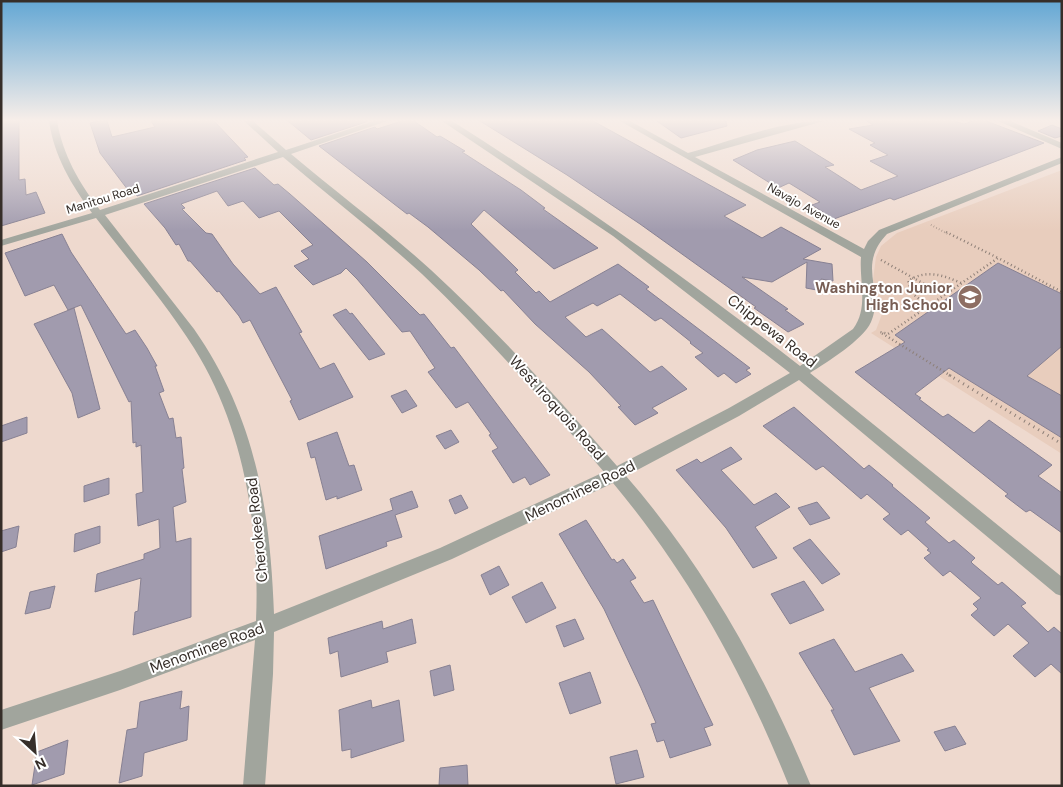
<svg xmlns="http://www.w3.org/2000/svg" width="1063" height="787" viewBox="0 0 1063 787" font-family="'DM Sans',sans-serif">
<style>
.built{fill:#e8cdbd}
.building{fill:#a19bae;stroke:#878193}
.lines{fill:none;stroke-linecap:round;stroke-linejoin:round}
.path-far2{stroke:#8d7f77;stroke-width:2;stroke-dasharray:0.5 2.5;stroke-linecap:butt}
.path-far1{stroke:#8d7f77;stroke-width:2.5;stroke-dasharray:1 3;stroke-linecap:butt}
.path{stroke:#8d7f77;stroke-width:3;stroke-dasharray:1 4.5;stroke-linecap:butt}
.minor{fill:#a1a59d;fill-rule:evenodd}
.labels{text-anchor:middle;stroke-width:4;stroke-linejoin:round;paint-order:stroke}
.far-street-label{font-size:12px;fill:#362e29;stroke:#fff}
.education-label{font-size:15px;font-weight:bold;fill:#785e54;stroke:#fff;text-anchor:end}
.street-label{font-size:15px;fill:#362e29;stroke:#fff}
</style>
<rect width="100%" height="100%" fill="#eed9ce"/>
<polygon class="built" points="1062,170 1062,454 871,333 876,330 882,314 873,280 876,257 881,246 897,233"/>
<g class="building">
<polygon points="1,121 19,121 19,180 25,179 26,195 36,192 45,213 1,226"/>
<polygon points="99,121 107,121 112,137 155,127 151,121 214,121 248,157 244,158 246,160 137,196 131,189 128,190 100,153 90,123"/>
<polygon points="288,121 366,121 366,122 311,140"/>
<polygon points="402,121 414,121 437,137 440,136 465,151 462,152 521,190 545,208 543,209 598,248 554,269 484,210 471,224 518,270 515,272 536,293 539,291 550,302 618,264 649,287 646,289 750,368 746,370 751,374 736,383 724,373 718,377 695,357 703,353 690,343 691,342 661,318 655,321 620,294 597,306 593,303 565,317 586,337 602,329 650,372 662,366 687,389 652,408 658,413 635,425 618,407 621,406 589,372 535,324 503,290 501,291 479,270 428,227 409,213 407,214 319,146 375,127 377,129"/>
<polygon points="480,121 593,121 746,205 724,216 762,238 781,227 821,249 803,259 832,264 833,281 821,279 822,291 806,288 807,262 772,282 742,277 788,309 785,310 804,324 788,332 754,308 756,307 640,224 567,175"/>
<polygon points="657,121 726,121 727,126 681,138"/>
<polygon points="867,121 953,121 964,124 973,121 986,121 1044,143 894,200 890,198 834,219 812,205 820,202 789,183 778,188 733,160 757,150 795,141 834,165 825,167 861,190 898,176 870,161 888,155 870,145 875,143 849,129 873,125"/>
<polygon points="1052,125 1062,129 1062,136 1055,138 1038,131"/>
<polygon points="255,168 274,185 278,184 290,194 367,262 420,315 424,314 451,348 454,347 550,475 530,485 525,477 513,483 492,451 498,448 489,435 491,434 468,402 456,408 428,372 435,368 410,331 402,332 357,279 346,268 341,273 313,285 294,266 309,259 301,251 313,245 279,211 259,218 243,201 228,206 217,191 181,204 185,208 182,209 206,233 212,234 233,264 260,294 276,287 302,332 299,333 320,369 334,363 353,397 299,420 290,401 292,400 250,320 243,323 239,316 219,291 217,292 190,261 188,261 179,244 176,245 165,228 144,204"/>
<polygon points="62,234 71,252 126,334 135,330 147,348 157,366 155,366 164,391 159,393 169,419 173,418 176,438 181,437 184,468 182,469 186,502 173,507 176,542 191,538 191,617 133,635 135,612 138,611 141,578 95,592 97,574 144,559 144,554 160,548 159,519 138,526 136,494 143,492 141,445 136,447 136,442 133,443 131,401 129,402 81,305 68,310 54,285 25,296 5,253"/>
<polygon points="998,263 1062,294 1062,346 1027,376 1062,396 1062,438 949,368 915,394 921,398 919,399 943,417 948,414 974,433 989,420 1052,465 1038,476 1062,493 1062,533 1030,510 1026,512 1005,496 1008,494 855,372 905,342 895,335"/>
<polygon points="74,308 100,409 78,418 72,393 34,324"/>
<polygon points="346,309 350,314 352,313 385,354 369,360 333,315"/>
<polygon points="406,390 417,406 402,413 391,396"/>
<polygon points="794,407 864,469 869,465 893,485 892,486 930,518 925,522 949,543 954,540 975,558 971,562 973,564 998,585 1002,582 1026,603 1021,606 1048,632 1054,627 1062,634 1062,674 1051,664 1035,677 1013,656 1029,643 1008,624 994,636 971,615 978,609 973,604 981,598 950,571 943,576 924,558 931,553 927,550 929,549 908,530 901,535 883,519 890,514 867,494 861,499 823,466 816,470 763,426"/>
<polygon points="27,417 27,433 1,442 1,426"/>
<polygon points="451,430 459,442 445,449 436,436"/>
<polygon points="337,432 349,466 354,465 362,490 337,499 337,496 326,500 315,457 311,458 307,443"/>
<polygon points="731,447 742,459 721,470 754,505 776,493 790,507 755,527 777,558 753,568 726,528 676,470 697,459 701,463"/>
<polygon points="109,478 109,494 84,502 84,486"/>
<polygon points="412,491 418,507 395,515 402,537 386,542 387,546 326,569 319,536 393,510 390,499"/>
<polygon points="461,495 468,508 455,514 449,500"/>
<polygon points="817,502 830,518 810,525 798,508"/>
<polygon points="586,520 612,560 614,559 617,563 623,559 636,578 630,581 644,603 653,600 713,725 704,728 711,745 670,758 664,740 657,742 651,724 656,723 641,688 604,609 559,534"/>
<polygon points="19,526 16,547 1,552 1,531"/>
<polygon points="100,526 100,543 74,552 75,534"/>
<polygon points="810,539 840,574 822,584 793,548"/>
<polygon points="499,566 509,585 490,595 481,575"/>
<polygon points="804,581 824,610 790,624 771,594"/>
<polygon points="542,582 556,608 526,623 512,597"/>
<polygon points="55,586 50,608 25,614 30,592"/>
<polygon points="412,619 416,643 386,652 388,662 341,677 338,651 330,654 328,638 382,621 383,629"/>
<polygon points="575,619 584,639 564,647 556,626"/>
<polygon points="834,639 855,672 902,654 914,671 869,688 900,741 854,755 831,710 834,710 799,653"/>
<polygon points="450,665 454,690 434,696 430,671"/>
<polygon points="590,672 601,703 570,714 559,683"/>
<polygon points="182,691 180,709 189,706 187,740 144,753 142,776 119,783 127,730 137,728 140,702"/>
<polygon points="371,700 372,708 399,700 404,741 351,758 351,749 342,751 339,710"/>
<polygon points="955,726 966,744 945,751 934,732"/>
<polygon points="68,740 64,774 32,785 37,752"/>
<polygon points="637,750 644,777 616,784 610,757"/>
<polygon points="467,765 468,786 439,786 440,768"/>
</g>
<g class="lines">
<polyline class="path-far2" points="931,225 948,234"/>
<g class="path-far1">
<polyline points="946,232 998,258"/>
<polyline points="881,260 944,295"/>
<path d="M928 306 912 293 908 281C926 269 943 275 961 283"/>
<polyline points="951,376 880,332 888,334 998,258 1062,292"/>
</g>
<polyline class="path" points="949,375 1062,444"/>
<g class="minor">
<path d="M49 121H57C63 155 79 183 100 210L278 152 244 121H253L286 150 374 121H387L291 154C337 193 386 229 431 270 497 331 558 398 617 466L729 408 790 373 613 236 442 121H452C572 197 688 279 800 366L853 329C869 308 859 281 861 257L620 121H630L688 153C730 141 780 121 824 121L695 157 864 249 868 241 879 230 1062 157V163L887 234C856 267 885 289 871 322 863 340 827 362 810 373L1062 577V596L1056 594 799 380 739 416 626 476C706 568 764 673 811 786H789C745 676 689 574 613 483L452 559 274 632 273 674 265 786H243L255 640 120 690 1 730V710L120 671 256 621C260 528 244 428 194 348 165 302 129 261 96 218L1 246V240L92 213C71 184 54 156 49 121ZM283 157C329 196 377 233 422 274 487 336 546 404 604 472L440 548 274 614C270 509 256 418 194 329L105 215Z"/>
<polygon points="998,121 1010,121 1062,143 1062,149"/>
</g>
</g>
<linearGradient id="sky" x2="0" y2="1"><stop stop-color="#63a7d4"/><stop offset="0.52" stop-color="#f7eee9"/><stop offset="1" stop-color="#f7eee9" stop-opacity="0"/></linearGradient>
<rect width="1063" height="231" fill="url(#sky)"/>
<defs>
<symbol id="school-disc" viewBox="-11 -11 22 22"><circle r="9.5" fill="#8d6e63" stroke="#fff"/><path d="M0-5L7-2L0 1L-7-2ZM-4 1L0 2.5L4 1V4Q0 6-4 4Z" fill="#fff"/></symbol>
</defs>
<g fill-rule="evenodd">
<use href="#school-disc" x="956" y="283" width="28" height="28"/>
</g>
<g class="labels">
<g class="far-street-label">
<text transform="translate(103 199) rotate(-17)" y="4">Manitou Road</text>
<text transform="translate(804 206) rotate(29)" y="4">Navajo Avenue</text>
</g>
<g class="education-label">
<text x="952" y="293">Washington Junior<tspan x="952" dy="17">High School</tspan></text>
</g>
<g class="street-label">
<text transform="translate(772 331) rotate(38)" y="5">Chippewa Road</text>
<text transform="translate(557 408) rotate(48)" y="5">West Iroquois Road</text>
<text transform="translate(580 491) rotate(-26)" y="5">Menominee Road</text>
<text transform="translate(257 530) rotate(-96)" y="5">Cherokee Road</text>
<text transform="translate(207 648) rotate(-20)" y="5">Menominee Road</text>
</g>
</g>
<rect width="1063" height="787" fill="none" stroke="#362e29" stroke-width="5"/>
<g transform="translate(35 752) rotate(154)" stroke="#ffffff" stroke-width="4" paint-order="stroke">
<path d="M0-4L9 19L0 12L-9 19Z" fill="#362e29"/>
<text y="-8" font-size="14" font-weight="bold" text-anchor="middle" fill="#362e29">N</text>
</g>
</svg>
